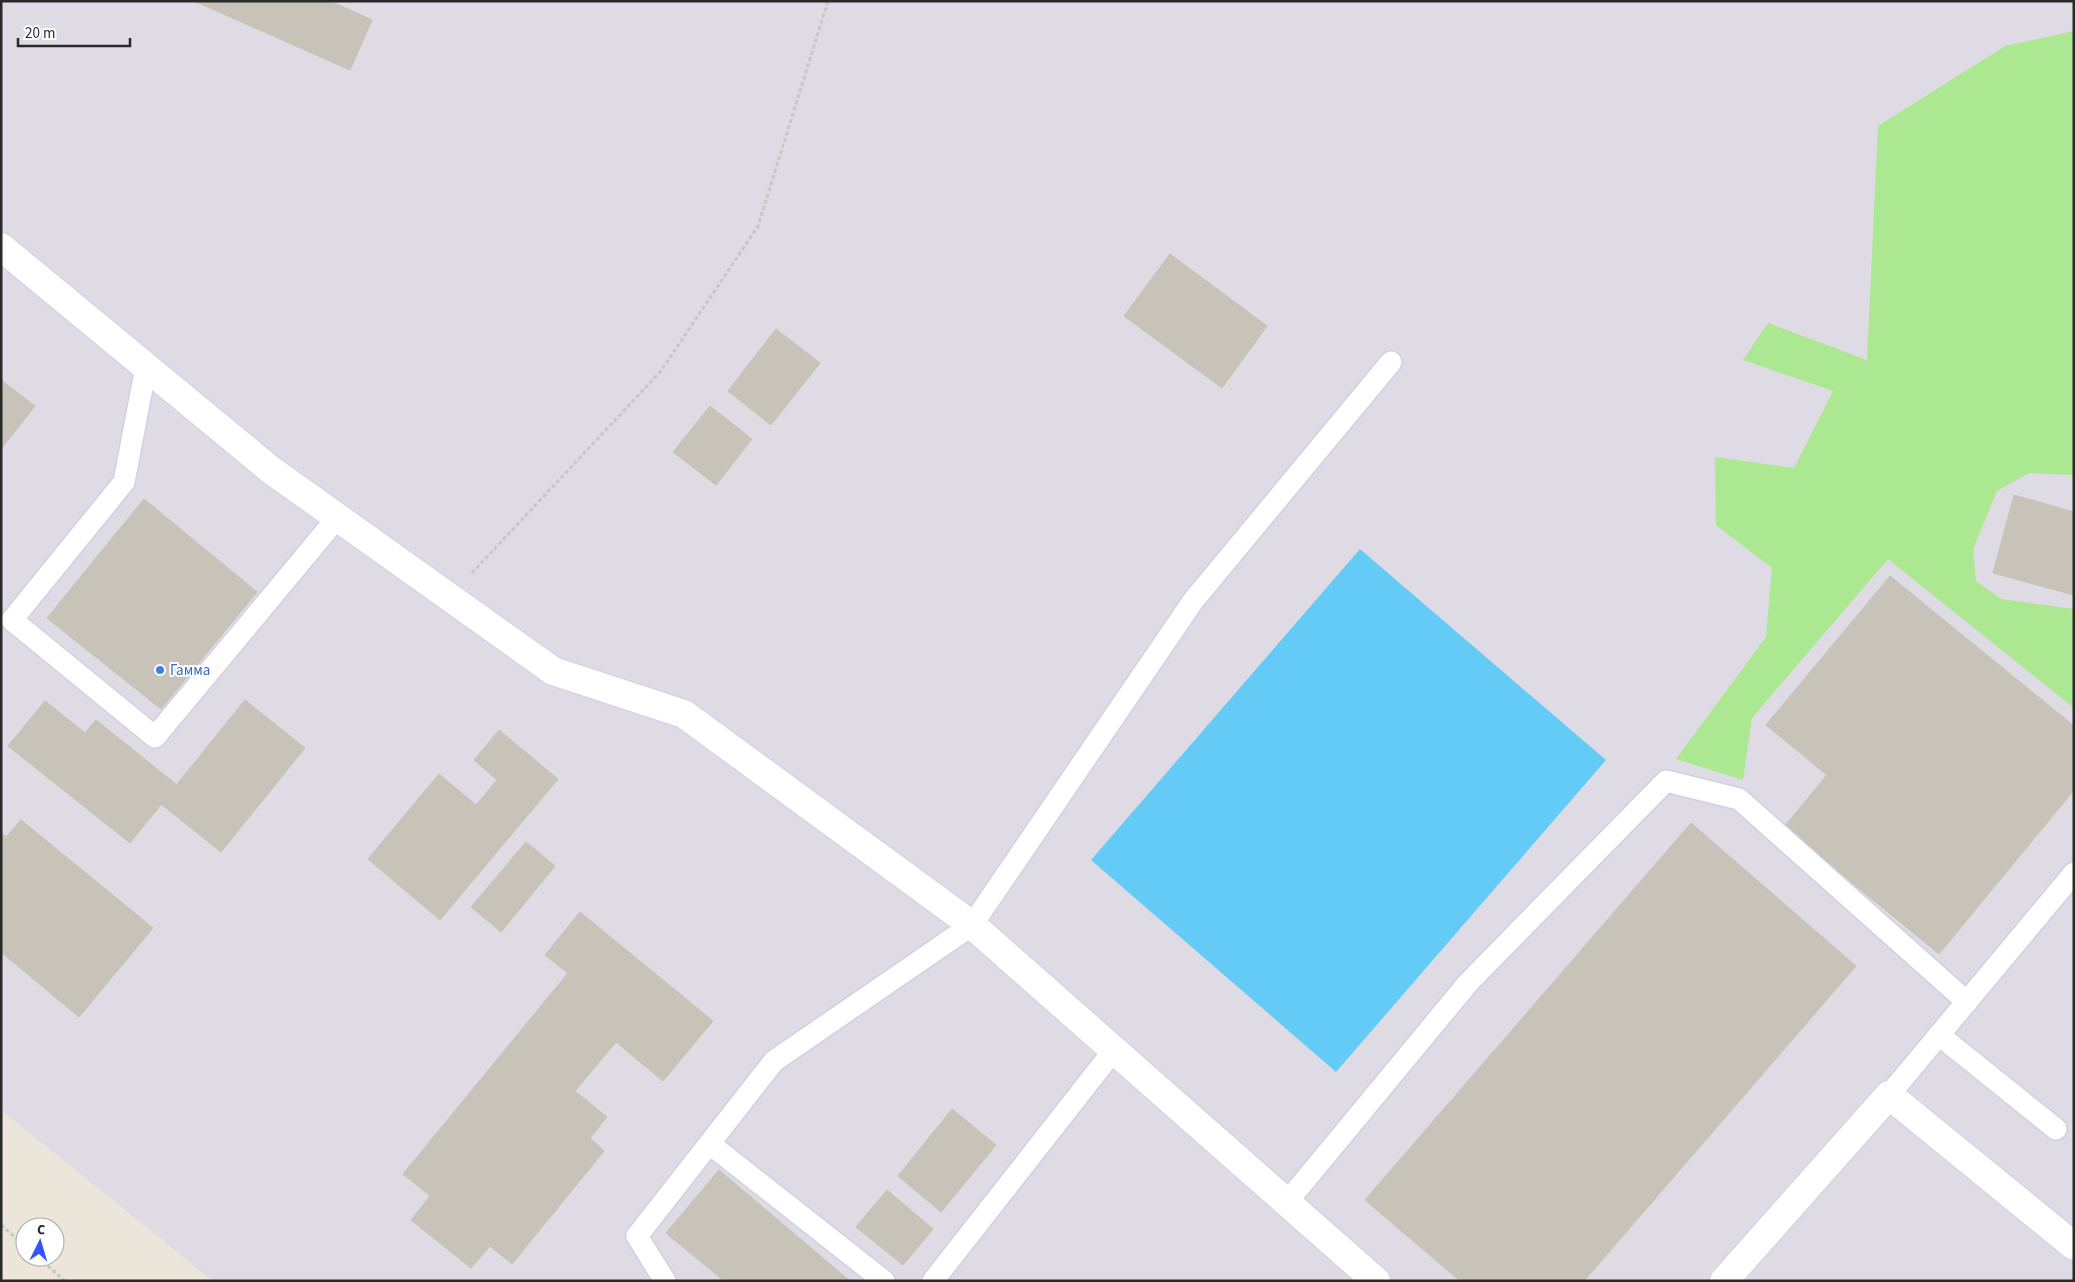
<svg xmlns="http://www.w3.org/2000/svg" width="2075" height="1282" viewBox="0 0 2075 1282" font-family="'Source Sans 3',sans-serif">
<style>
.industrial{fill:#dedbe4}
.green{fill:#ace791}
.water{fill:#64cbf7}
.building{fill:#c7c3b8;stroke:#c8c1b3}
.lines{fill:none;stroke-linecap:round;stroke-linejoin:round}
.service-casing{stroke:#ced2e3;stroke-width:24}
.minor-casing{stroke:#ced2e3;stroke-width:30}
.path{stroke:#c7c7c7;stroke-width:3;stroke-dasharray:4 2.5;stroke-linecap:butt}
.service{stroke:#fff;stroke-width:21}
.minor{stroke:#fff;stroke-width:28}
.shop-dot{fill:#3f7fe0;stroke:#fff;stroke-width:2}
.labels{text-anchor:middle;stroke-width:4;stroke-linejoin:round;paint-order:stroke}
.shop-label{font-size:15px;fill:#366cbe;stroke:#fff;text-anchor:start}
</style>
<rect width="100%" height="100%" fill="#ece5d9"/>
<polygon class="industrial" points="1,1 2074,1 2074,1281 213,1281 1,1110"/>
<polygon class="green" points="2074,31 2074,475 2029,473 1997,491 1973,549 1976,581 2001,599 2074,609 2074,708 1888,559 1752,718 1743,780 1676,759 1766,637 1772,568 1716,525 1715,457 1794,468 1833,391 1743,360 1768,323 1867,360 1878,126 2005,46"/>
<polygon class="water" points="1360,549 1606,760 1336,1072 1091,860"/>
<g class="building">
<polygon points="194,1 330,1 372,20 350,70"/>
<polygon points="1170,254 1267,326 1222,388 1124,316"/>
<polygon points="776,329 820,363 771,425 728,391"/>
<polygon points="1,380 35,406 1,449"/>
<polygon points="710,406 752,439 716,485 673,452"/>
<polygon points="2014,495 2074,512 2074,595 1993,573"/>
<polygon points="144,499 257,592 161,709 47,618"/>
<polygon points="1890,576 2074,726 2074,790 1939,954 1784,827 1827,775 1766,725"/>
<polygon points="245,700 305,748 221,852 161,804"/>
<polygon points="45,701 85,733 96,720 177,785 130,843 8,746"/>
<polygon points="499,730 558,779 440,920 368,859 439,774 476,805 497,780 474,760"/>
<polygon points="21,820 153,928 79,1017 1,952 1,832 6,837"/>
<polygon points="1691,823 1856,966 1584,1281 1460,1281 1365,1200"/>
<polygon points="526,842 555,866 501,932 471,907"/>
<polygon points="580,912 713,1021 663,1081 616,1042 575,1091 607,1117 590,1138 604,1151 512,1264 490,1246 471,1268 411,1220 430,1196 403,1174 568,973 545,955"/>
<polygon points="952,1109 996,1145 941,1212 898,1176"/>
<polygon points="719,1170 850,1281 724,1281 666,1233"/>
<polygon points="887,1190 933,1229 903,1265 856,1227"/>
</g>
<g class="lines">
<defs>
<g id="service">
<polyline points="146,367 124,482 12,620 155,737 337,518"/>
<polyline points="1939,1035 2056,1129"/>
<polyline points="1889,1095 2074,873"/>
<polyline points="710,1144 884,1281"/>
<polyline points="1287,1202 1468,983 1666,781 1739,799 1967,1002"/>
<polyline points="665,1281 637,1236 774,1061 972,925 1193,601 1391,362"/>
<polyline points="933,1281 1114,1050"/>
</g>
<g id="minor">
<polyline points="1,247 271,470 553,671 684,714 972,925 1376,1281"/>
<polyline points="1724,1281 1889,1095 2074,1246"/>
</g>
</defs>
<use href="#service" class="service-casing"/>
<use href="#minor" class="minor-casing"/>
<g class="path">
<polyline points="472,573 661,371 758,226 828,1"/>
<polyline points="1,1225 25,1246"/>
<polyline points="38,1257 65,1281"/>
</g>
<use href="#service" class="service"/>
<use href="#minor" class="minor"/>
</g>
<circle class="shop-dot" cx="160" cy="670" r="5"/>
<g class="labels">
<g class="shop-label">
<text x="170" y="675">Гамма</text>
</g>
</g>
<rect width="2075" height="1282" fill="none" stroke="#292929" stroke-width="5"/>
<g transform="translate(40 1242) rotate(5)"><circle r="24" fill="#ffffff" stroke="#a9a9a9"/>
<path d="M0-4L9 19L0 12L-9 19Z" fill="#3453ff"/>
<text y="-8" font-size="14" font-weight="bold" text-anchor="middle" fill="#292929">С</text>
</g>
<path d="M18 38v8h112v-8" fill="none" stroke="#292929" stroke-width="2.5"/>
<text x="25" y="38" font-size="15" fill="#292929" stroke="#ffffff" stroke-width="4" paint-order="stroke">20 m</text>
</svg>
